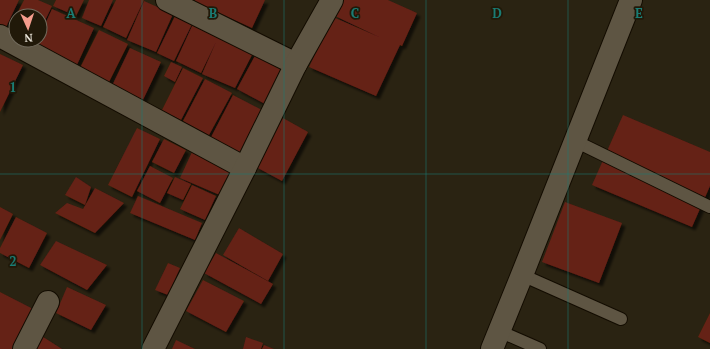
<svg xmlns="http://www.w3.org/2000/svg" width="710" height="349" viewBox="0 0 710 349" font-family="'PT Serif',serif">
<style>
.building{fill:#652015;filter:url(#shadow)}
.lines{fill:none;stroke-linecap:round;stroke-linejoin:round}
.service-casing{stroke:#130c01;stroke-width:14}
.minor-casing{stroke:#130c01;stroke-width:24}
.service{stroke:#5e5543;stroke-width:12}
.minor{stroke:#5e5543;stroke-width:22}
.grid{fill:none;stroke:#1a7c74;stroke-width:1;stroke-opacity:0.55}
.grid-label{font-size:13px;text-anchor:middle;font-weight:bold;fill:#1a7c74;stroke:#211909;stroke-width:3.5;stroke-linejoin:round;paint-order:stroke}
</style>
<defs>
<filter id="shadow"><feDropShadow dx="3.5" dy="3.5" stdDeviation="1" flood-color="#0009"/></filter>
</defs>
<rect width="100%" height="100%" fill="#2a2312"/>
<g class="building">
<polygon points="0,0 19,0 5,29 0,27"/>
<polygon points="24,0 38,0 52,6 40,31 40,16 16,16"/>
<polygon points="56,0 84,0 76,16 53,6"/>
<polygon points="89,0 113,0 101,26 82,18"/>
<polygon points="116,0 144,0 126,38 103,27"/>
<polygon points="195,0 265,0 252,28 195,2"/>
<polygon points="342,0 388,0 417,13 402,46 400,45 376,96 309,67 333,17 379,37 335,16"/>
<polygon points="144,1 173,14 156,52 127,40"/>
<polygon points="52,9 94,28 75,69 33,50 38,40 40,40 40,35"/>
<polygon points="16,16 16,38 8,34"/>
<polygon points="175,16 192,24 174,61 157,53"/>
<polygon points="193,24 253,53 235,88 202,74 216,42 201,73 176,61"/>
<polygon points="99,30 128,44 107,86 78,72"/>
<polygon points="130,48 161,62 142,102 111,88"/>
<polygon points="257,52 285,67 265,104 237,89"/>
<polygon points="0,54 23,65 0,112"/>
<polygon points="171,62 182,67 175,82 164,76"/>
<polygon points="183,68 203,78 181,120 162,110"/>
<polygon points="205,79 232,93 209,135 183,121"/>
<polygon points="233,95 262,110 239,156 209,141"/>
<polygon points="623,115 710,152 710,186 692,227 592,185"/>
<polygon points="283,118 308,132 282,181 256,167"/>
<polygon points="137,128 160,139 132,197 108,185"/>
<polygon points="164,139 186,150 174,173 152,162"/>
<polygon points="192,152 234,171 222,196 180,178"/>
<polygon points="150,166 173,178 160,203 137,191"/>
<polygon points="76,177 91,187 85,205 65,195"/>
<polygon points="175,177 191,184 183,200 167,193"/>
<polygon points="192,185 216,196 205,220 180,209"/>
<polygon points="95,188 124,203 95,233 55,213 67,203 83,209"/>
<polygon points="138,196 202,223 195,240 130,213"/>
<polygon points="565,202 622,223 599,283 542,262"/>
<polygon points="0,207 13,214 0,240"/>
<polygon points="16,217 47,233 29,268 0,253 0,248"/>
<polygon points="239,228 283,254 268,281 223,255"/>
<polygon points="56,241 107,265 87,290 40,265"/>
<polygon points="216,253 273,284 261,304 204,273"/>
<polygon points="168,263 180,268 168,295 155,290"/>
<polygon points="203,280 244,301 226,332 186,311"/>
<polygon points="67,287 106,305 91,330 56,313"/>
<polygon points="0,292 37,311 16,349 0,349"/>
<polygon points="710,313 710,343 698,337"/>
<polygon points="40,335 62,349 31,349"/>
<polygon points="246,337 263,343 261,349 243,349"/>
<polygon points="176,340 195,349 172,349"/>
<polygon points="264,345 274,349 262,349"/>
</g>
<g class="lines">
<defs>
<g id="service">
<polyline points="575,141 710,207"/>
<polyline points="522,275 621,319"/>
<polyline points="499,331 540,349"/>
</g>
<g id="minor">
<polyline points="167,0 296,64"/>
<polyline points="0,36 245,168"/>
<polyline points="24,349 48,302"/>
<polyline points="153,349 245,168 296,64 332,0"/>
<polyline points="492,349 522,275 631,0"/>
</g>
</defs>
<use href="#service" class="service-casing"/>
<use href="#minor" class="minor-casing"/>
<use href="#service" class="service"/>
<use href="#minor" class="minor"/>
</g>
<path class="grid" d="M142 0V349M284 0V349M426 0V349M568 0V349M0 174H710"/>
<g class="grid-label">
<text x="71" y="18">A</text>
<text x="213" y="18">B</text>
<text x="355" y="18">C</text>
<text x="497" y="18">D</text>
<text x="639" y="18">E</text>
<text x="13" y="92">1</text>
<text x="13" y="266">2</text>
</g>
<g transform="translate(28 28) rotate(177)"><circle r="19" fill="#211909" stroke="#726b5d"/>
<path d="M0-3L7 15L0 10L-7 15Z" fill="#f59d8d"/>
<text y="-6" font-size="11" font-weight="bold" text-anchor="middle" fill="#ece7dc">N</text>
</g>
</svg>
